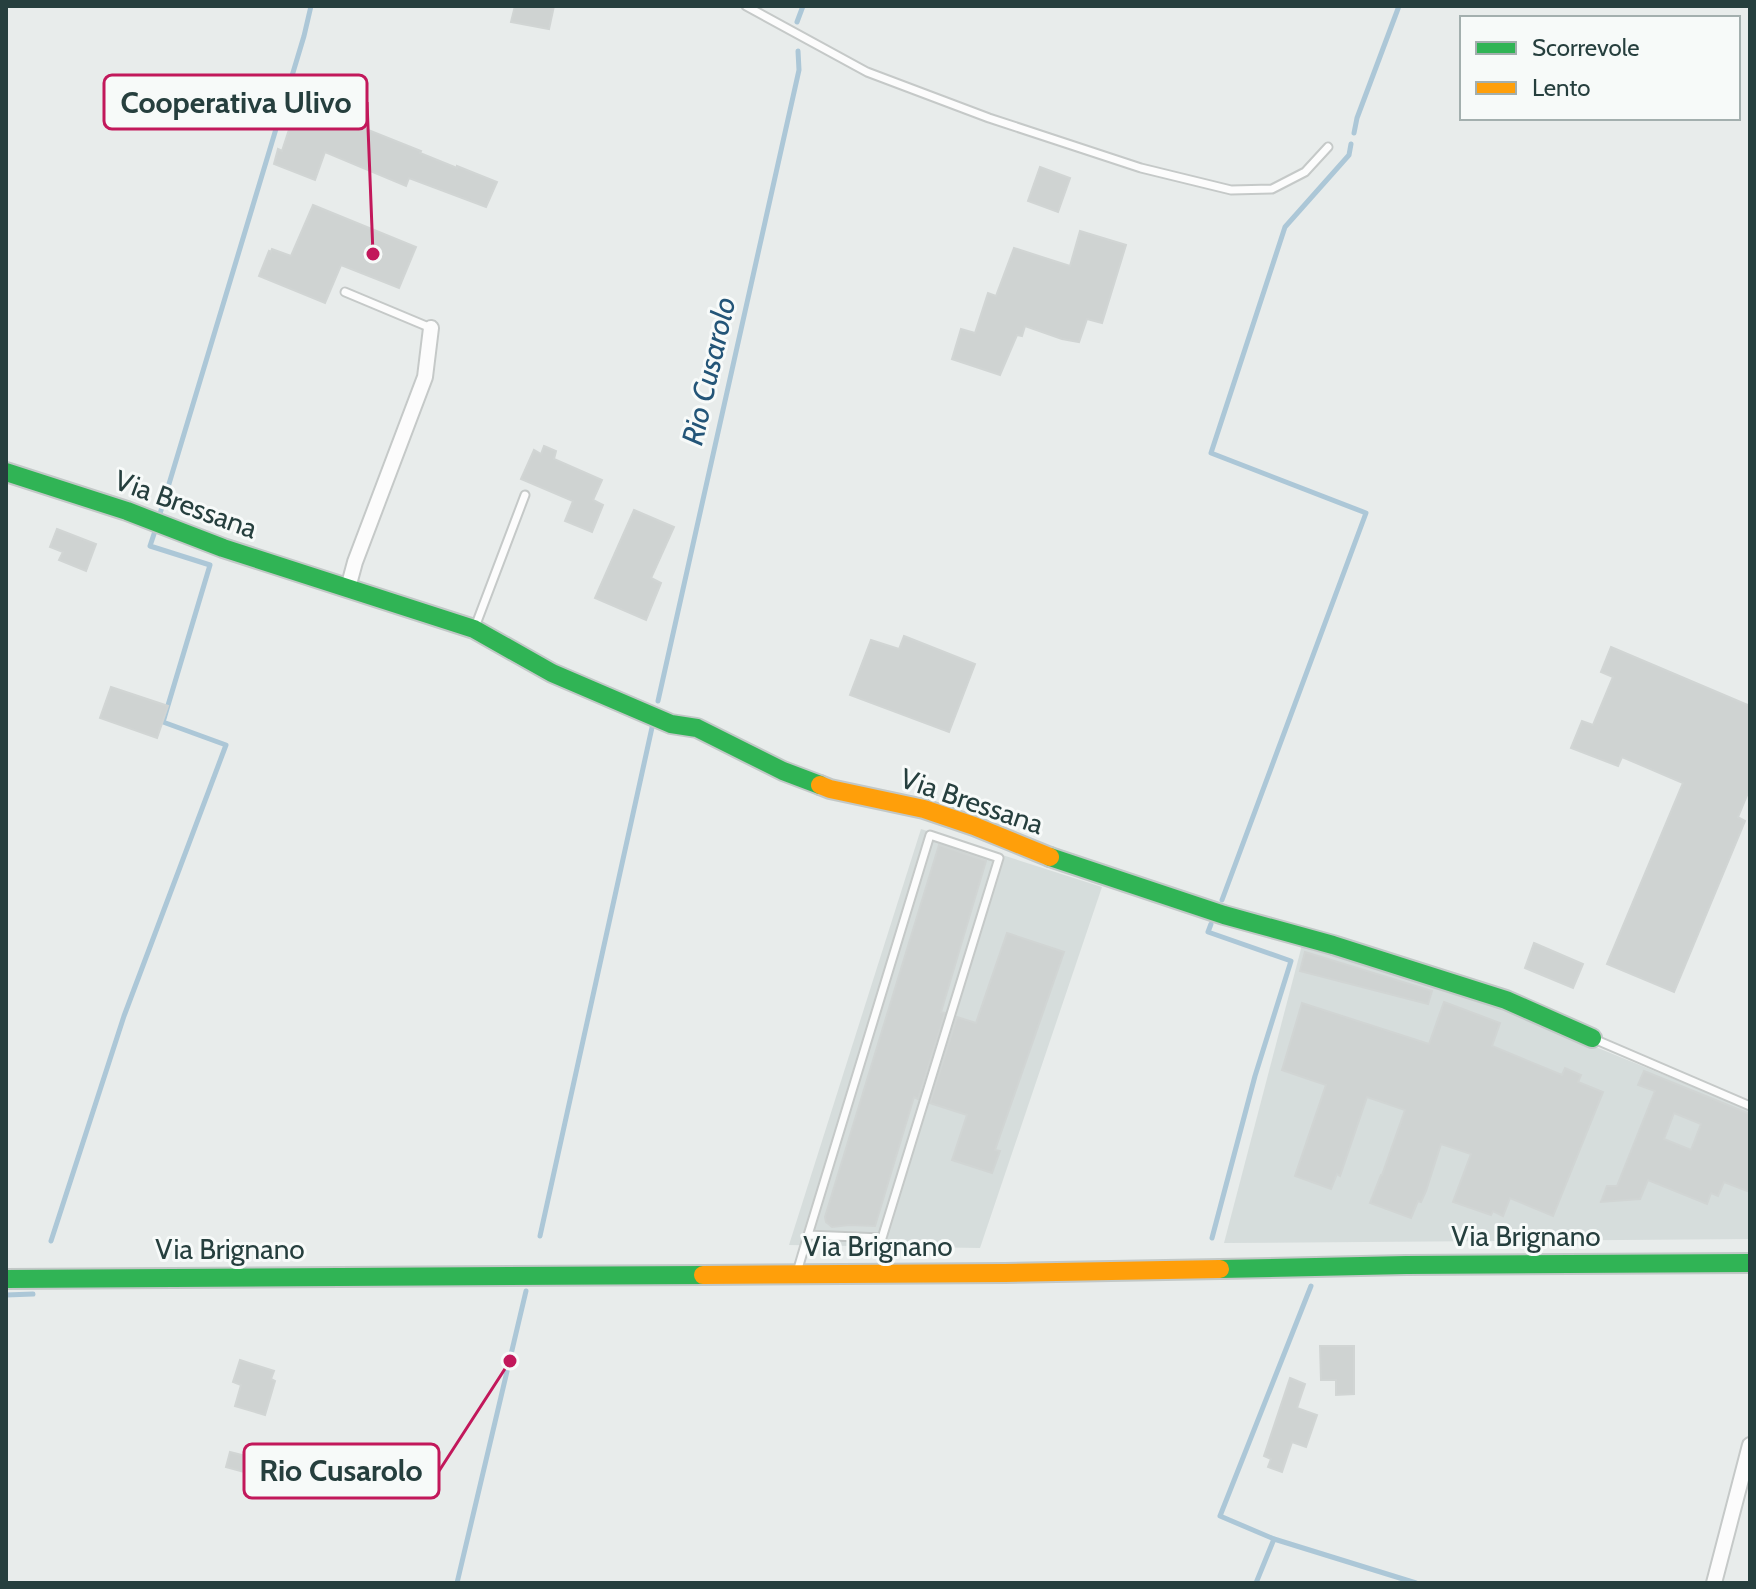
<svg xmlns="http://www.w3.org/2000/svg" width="1756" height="1589" viewBox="0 0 1756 1589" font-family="Cabin,sans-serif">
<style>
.built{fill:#d6dddc}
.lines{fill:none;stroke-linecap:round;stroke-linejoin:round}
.stream{stroke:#acc7d7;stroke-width:5}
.building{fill:#cfd3d2;stroke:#d1d5d4;stroke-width:2;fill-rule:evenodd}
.lane-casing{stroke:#c5c9c8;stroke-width:11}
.street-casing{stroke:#c5c9c8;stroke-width:18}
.fast-casing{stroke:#c2c8c7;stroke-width:22}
.slow-casing{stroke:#c2c8c7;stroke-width:22}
.lane{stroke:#fcfcfc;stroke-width:7}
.street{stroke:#fcfcfc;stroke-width:14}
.fast{stroke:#30b455;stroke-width:18}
.slow{stroke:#ff9f0a;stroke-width:18}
.labels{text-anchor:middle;stroke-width:6;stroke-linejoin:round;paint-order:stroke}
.street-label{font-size:28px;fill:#263f3e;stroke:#f7faf9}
.water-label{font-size:30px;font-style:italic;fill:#235578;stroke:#f7faf9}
.leader{fill:none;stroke:#c2185b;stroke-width:3}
.callout-dot{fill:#c2185b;stroke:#f7faf9;stroke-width:3}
.callout{fill:#f7faf9;stroke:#c2185b;stroke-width:3}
.callout-label{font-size:30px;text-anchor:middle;font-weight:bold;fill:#263f3e}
</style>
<rect width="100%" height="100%" fill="#e8eceb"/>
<g class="built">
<polygon points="921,829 1102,887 980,1248 789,1245"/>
<polygon points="1302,945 1444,985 1750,1110 1750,1239 1224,1243"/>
</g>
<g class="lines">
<g class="stream">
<polyline points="797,22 803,6"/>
<polyline points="1354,133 1357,118 1399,6"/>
<polyline points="159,517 304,36 311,6"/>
<polyline points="658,701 799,70 798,51"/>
<polyline points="1222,900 1366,513 1211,453 1285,227 1349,155 1351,144"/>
<polyline points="1211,924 1208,932 1291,961 1255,1076 1212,1238"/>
<polyline points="540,1236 653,723"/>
<polyline points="51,1241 124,1016 226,745 163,722 210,565 150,546 155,531"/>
<polyline points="1311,1286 1220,1516 1274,1539 1416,1583"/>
<polyline points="6,1295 33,1294"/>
<polyline points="457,1583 526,1291"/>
<polyline points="1256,1583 1274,1539"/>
</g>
</g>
<g class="building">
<polygon points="515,6 554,6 549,29 511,22"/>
<polygon points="298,102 421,151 420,153 457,168 457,166 497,182 486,207 409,178 406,186 325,152 315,180 274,164 278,149 282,151"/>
<polygon points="1040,167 1070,178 1058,212 1028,201"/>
<polygon points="313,205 416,247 399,288 341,265 325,303 259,276 269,251 271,252 272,249 291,256"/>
<polygon points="1080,231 1126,245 1102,323 1087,319 1079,342 1062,339 1025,326 1022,336 1017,335 1000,375 952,359 961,329 975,333 988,293 996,296 1014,248 1070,266"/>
<polygon points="544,446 556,451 554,459 602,480 593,500 603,505 592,532 565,521 573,501 521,479 534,450 541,454"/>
<polygon points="634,510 674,527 651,578 661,583 646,620 595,598"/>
<polygon points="57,529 96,544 86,571 59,560 63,552 50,547"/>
<polygon points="904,636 975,664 949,732 850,695 871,640 899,649"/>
<polygon points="1611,647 1750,706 1750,788 1738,817 1745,821 1674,992 1607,964 1683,783 1622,757 1618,766 1571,748 1582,721 1593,725 1613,677 1601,672"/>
<polygon points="111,687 168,706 157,738 100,718"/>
<polygon points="939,845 986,861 941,1012 945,1013 918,1099 914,1097 875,1226 849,1225 832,1227 826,1222 825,1217"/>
<polygon points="1007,933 1064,952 995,1150 1000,1151 992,1173 952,1160 967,1115 930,1103 957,1017 976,1023"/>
<polygon points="1534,943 1583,964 1573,988 1525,968"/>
<polygon points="1305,952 1432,991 1428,1004 1300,971"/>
<polygon points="1444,1002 1500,1023 1492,1046 1562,1075 1565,1068 1581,1075 1578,1082 1603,1092 1553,1216 1510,1198 1503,1216 1493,1211 1491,1215 1453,1202 1471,1154 1441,1144 1426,1191 1421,1202 1418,1201 1411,1218 1370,1203 1381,1175 1382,1175 1405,1110 1367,1097 1340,1176 1337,1174 1331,1189 1295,1176 1326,1085 1282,1070 1302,1003 1429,1044"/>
<path d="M1644 1071 1750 1114V1192L1724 1182 1718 1196 1711 1193 1707 1204 1648 1180 1640 1199 1601 1202 1607 1186H1617L1655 1091 1638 1085ZM1674 1113 1701 1124 1691 1150 1664 1139Z"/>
<polygon points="1320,1346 1354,1346 1354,1394 1336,1395 1336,1380 1321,1380"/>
<polygon points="240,1360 274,1371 271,1379 275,1381 265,1415 235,1406 241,1385 233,1382"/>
<polygon points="1290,1378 1305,1384 1297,1408 1317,1415 1306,1447 1292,1442 1282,1472 1268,1467 1271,1459 1264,1456"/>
<polygon points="230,1452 273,1463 270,1479 226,1467"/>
</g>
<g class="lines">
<defs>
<g id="lane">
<polyline points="746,6 867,72 989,118 1141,168 1231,190 1272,189 1305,172 1328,147"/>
<polyline points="345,292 431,328"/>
<polyline points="475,627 525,495"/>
<polyline points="1594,1039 1750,1106"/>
<polyline points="797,1272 808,1235 930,835 999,858 882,1238 808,1235"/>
</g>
<g id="street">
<polyline points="348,588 355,562 425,377 431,328"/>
<polyline points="1714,1583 1750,1445"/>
</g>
<g id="fast">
<polyline points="6,472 127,511 223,548 474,629 552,673 671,724 697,728 783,771 820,785"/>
<polyline points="1050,857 1224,915 1333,945 1506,1000 1592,1038"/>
<polyline points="1220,1269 1406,1265 1750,1263"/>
<polyline points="6,1279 703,1275"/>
</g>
<g id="slow">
<polyline points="820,785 830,789 924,809 974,826 1050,857"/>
<polyline points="703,1275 1005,1273 1220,1269"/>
</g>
</defs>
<use href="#lane" class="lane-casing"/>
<use href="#street" class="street-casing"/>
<use href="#fast" class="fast-casing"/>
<use href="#slow" class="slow-casing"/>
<use href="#lane" class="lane"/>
<use href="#street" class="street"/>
<use href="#fast" class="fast"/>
<use href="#slow" class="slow"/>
</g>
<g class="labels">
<g class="street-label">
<text transform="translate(186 504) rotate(20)" y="10">Via Bressana</text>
<text transform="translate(972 801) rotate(19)" y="10">Via Bressana</text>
<text x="1526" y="1246">Via Brignano</text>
<text x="878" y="1256">Via Brignano</text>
<text x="230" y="1259">Via Brignano</text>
</g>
<g class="water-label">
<text transform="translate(709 371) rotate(-77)" y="10">Rio Cusarolo</text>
</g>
</g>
<path class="leader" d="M373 254L367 102M510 1361L439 1471"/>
<g class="callout-dot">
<circle cx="373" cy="254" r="8"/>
<circle cx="510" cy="1361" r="8"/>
</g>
<g class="callout">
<rect x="104" y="75" width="263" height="54" rx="8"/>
<rect x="244" y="1444" width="195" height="54" rx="8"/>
</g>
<g class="callout-label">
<text x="236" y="113">Cooperativa Ulivo</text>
<text x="341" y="1481">Rio Cusarolo</text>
</g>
<rect width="1756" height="1589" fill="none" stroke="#263f3e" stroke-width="16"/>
<rect x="1460" y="16" width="280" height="104" fill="#f7faf9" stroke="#a3afae" stroke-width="2"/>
<rect x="1476" y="42" width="40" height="12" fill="#30b455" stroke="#a3afae" stroke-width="2"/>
<text x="1532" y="56" font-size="24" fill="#263f3e">Scorrevole</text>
<rect x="1476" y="82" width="40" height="12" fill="#ff9f0a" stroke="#a3afae" stroke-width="2"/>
<text x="1532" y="96" font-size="24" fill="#263f3e">Lento</text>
</svg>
